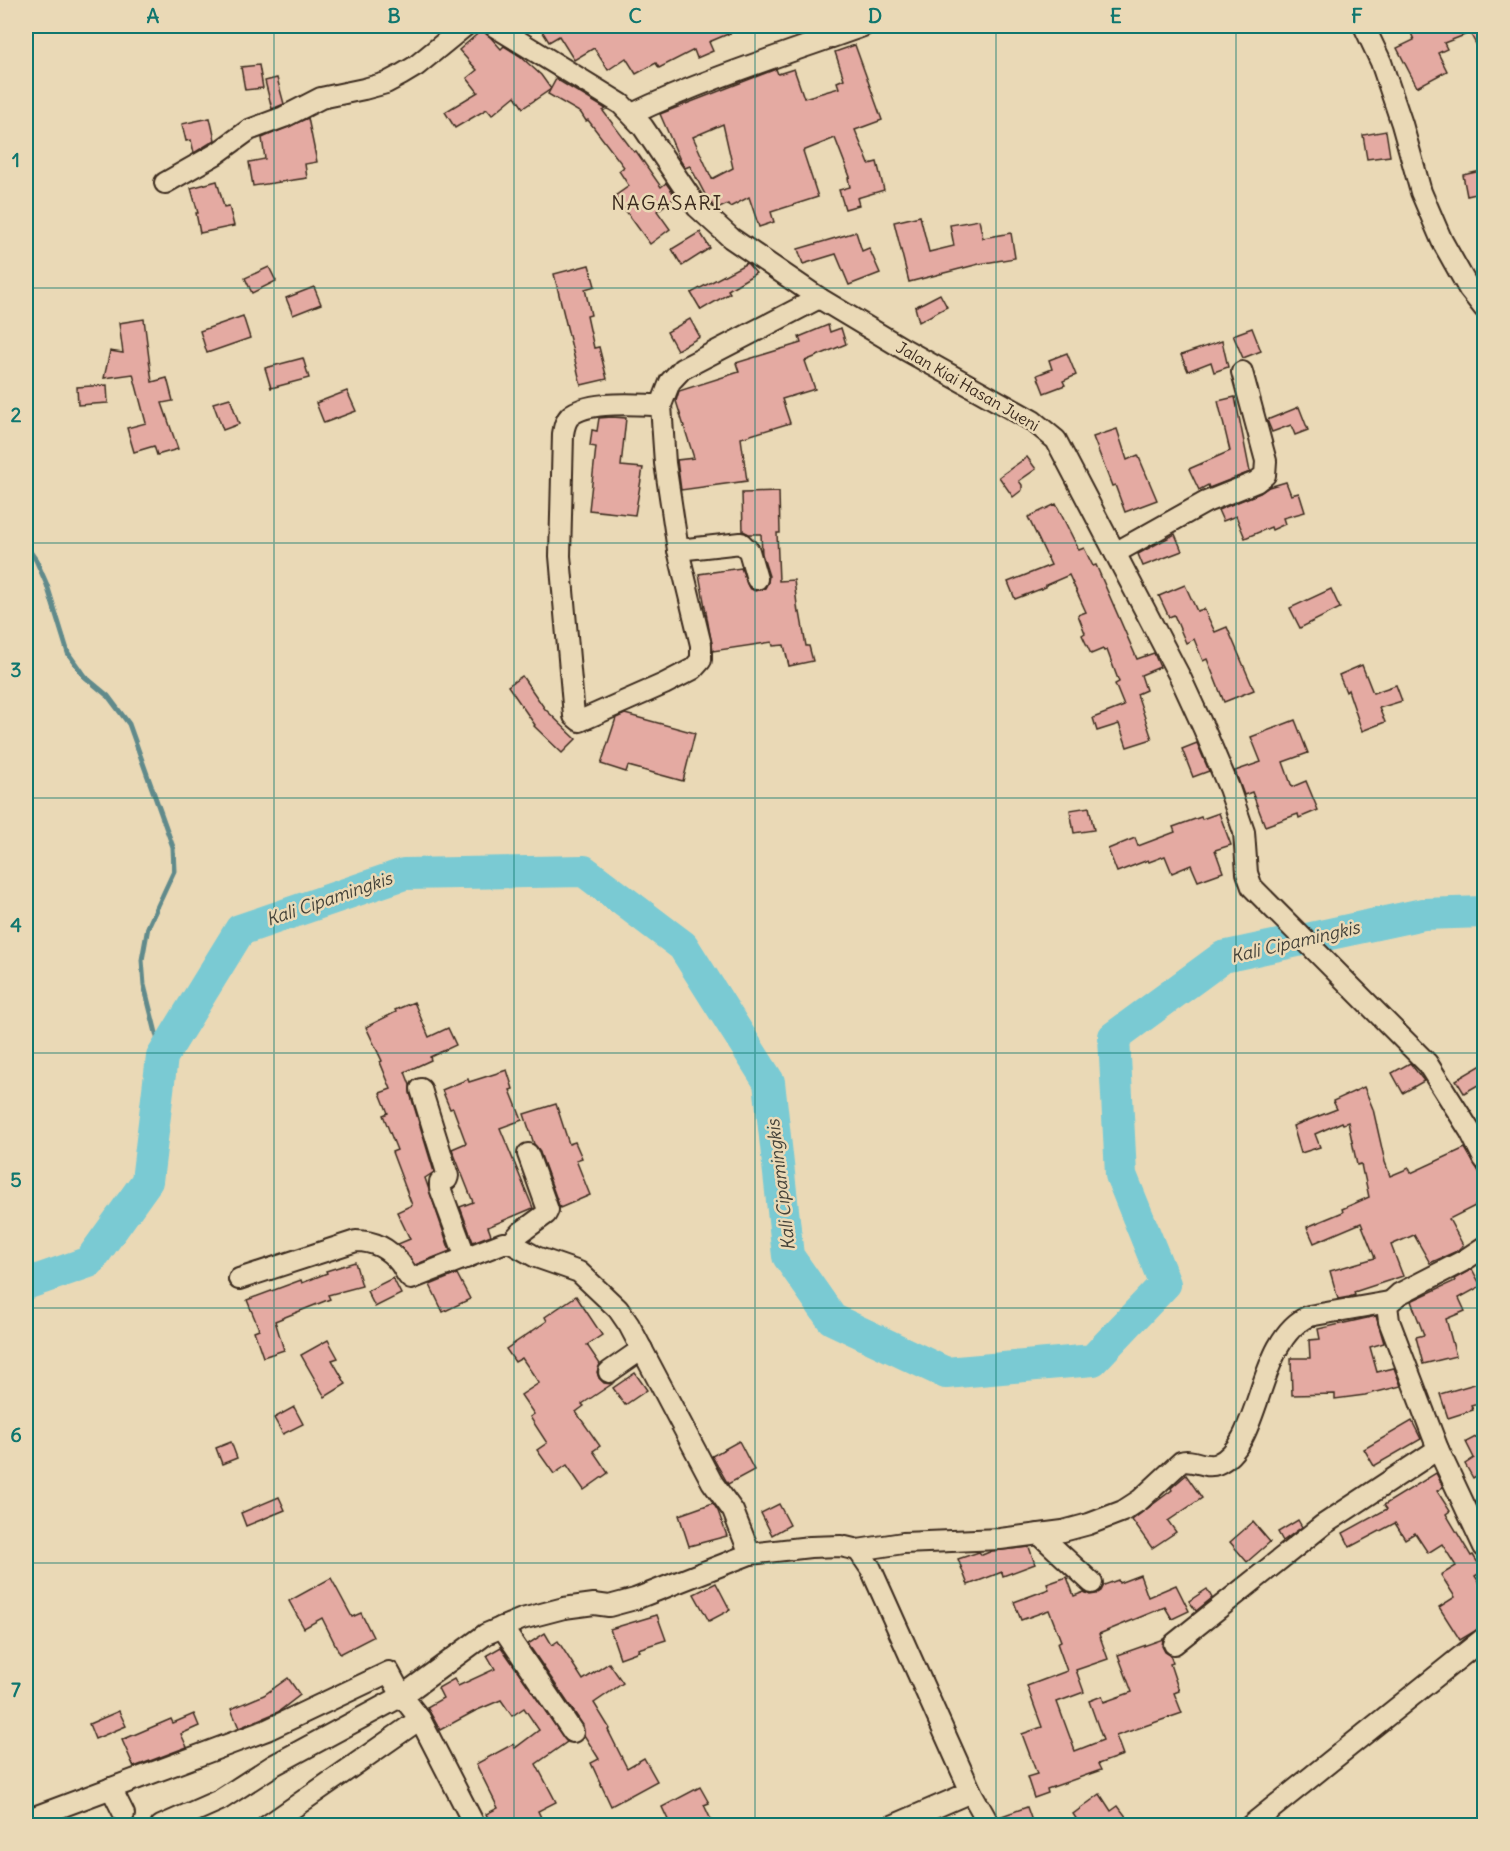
<svg xmlns="http://www.w3.org/2000/svg" width="1510" height="1851" viewBox="0 0 1510 1851" font-family="Delius,sans-serif">
<style>
.lines{fill:none;stroke-linecap:round;stroke-linejoin:round}
.stream{stroke:#618a8b;stroke-width:5}
.river{stroke:#7acad3;stroke-width:32}
.building{fill:#e4aaa2;stroke:#3b2a1e;stroke-width:1.5;fill-rule:evenodd}
.minor-casing{stroke:#3b2a1e;stroke-width:24}
.minor{stroke:#ead9b6;stroke-width:20}
.grid{fill:none;stroke:#0f766e;stroke-width:1.5;stroke-opacity:0.55}
.labels{text-anchor:middle;stroke-width:5;stroke-linejoin:round;paint-order:stroke}
.street-label{font-size:16px;fill:#3b2a1e;stroke:#ead9b6}
.water-label{font-size:18px;font-style:italic;fill:#444239;stroke:#ead9b6}
.quarter-label{font-size:20px;letter-spacing:1.5px;fill:#3b2a1e;stroke:#ead9b6}
.neatline{fill:none;stroke:#0f766e;stroke-width:2}
.grid-label{font-size:20px;text-anchor:middle;font-weight:bold;fill:#0f766e}
</style>
<rect width="100%" height="100%" fill="#ead9b6"/>
<filter id="ink" filterUnits="userSpaceOnUse"><feTurbulence type="fractalNoise" baseFrequency=".0167" numOctaves="2"/><feDisplacementMap in="SourceGraphic" scale="12" xChannelSelector="R" yChannelSelector="G"/><feConvolveMatrix kernelMatrix="1 2 1 2 8 2 1 2 1" color-interpolation-filters="sRGB"/></filter>
<g filter="url(#ink)">
<g class="lines">
<polyline class="stream" points="26,546 36,560 47,585 68,653 84,676 108,696 129,724 173,847 174,871 148,927 142,960 144,985 162,1057"/>
<polyline class="river" points="26,1284 89,1262 147,1181 162,1057 240,930 404,874 584,871 683,946 769,1082 788,1256 832,1319 946,1373 1093,1360 1165,1284 1121,1175 1114,1037 1223,957 1423,914 1484,912"/>
</g>
<g class="building">
<polygon points="539,26 747,26 709,42 713,51 697,58 694,50 659,68 656,63 636,74 626,58 608,70 594,48 574,60 559,36 549,42"/>
<polygon points="1408,26 1485,26 1485,61 1470,33 1444,43 1447,49 1438,53 1447,71 1417,87 1397,48 1414,40"/>
<polygon points="483,29 501,49 504,46 520,56 541,75 551,89 523,108 515,96 492,115 487,109 455,128 445,112 478,92 467,78 477,70 459,50"/>
<path d="M855 45 882 120 855 130 869 164 877 162 884 190 857 198 859 205 845 209 839 190 850 187 848 178 850 177 835 138 803 151 818 197 771 212 774 222 759 227 749 197 730 207 728 204 717 209 708 200 690 166 685 168 680 160 660 114 776 69 778 74 794 69 804 98 839 88 837 82 844 79 835 52ZM723 124 733 168 712 179 693 137Z"/>
<polygon points="259,65 263,88 245,90 241,67"/>
<polygon points="277,78 284,104 272,109 265,81"/>
<polygon points="556,79 606,109 603,111 634,152 636,151 661,187 666,183 676,197 657,211 670,229 650,244 615,196 629,186 619,171 624,167 588,120 586,121 581,113 548,94"/>
<polygon points="210,118 215,140 194,153 191,140 186,141 182,124"/>
<polygon points="308,118 317,162 305,164 307,178 253,186 249,162 265,159 262,138"/>
<polygon points="1386,131 1390,156 1367,159 1363,135"/>
<polygon points="1485,170 1485,192 1467,196 1463,175"/>
<polygon points="217,181 224,207 229,206 234,226 200,233 196,213 198,213 191,188"/>
<polygon points="920,216 929,252 954,246 950,225 979,220 983,238 1011,233 1015,258 979,264 909,282 894,222"/>
<polygon points="700,232 710,248 682,266 672,249"/>
<polygon points="856,232 862,251 869,248 880,273 849,285 836,254 803,264 798,249"/>
<polygon points="747,263 756,273 728,290 730,293 701,310 691,293"/>
<polygon points="589,265 595,286 585,289 591,315 587,316 594,348 599,347 607,379 581,385 554,274"/>
<polygon points="269,267 276,281 252,293 245,278"/>
<polygon points="314,287 321,304 293,315 286,298"/>
<polygon points="940,294 947,307 919,322 915,307"/>
<polygon points="243,316 250,338 207,353 200,331"/>
<polygon points="144,319 152,382 167,378 173,401 162,403 178,449 157,455 154,446 134,452 127,428 146,423 133,374 104,378 110,351 123,353 119,323"/>
<polygon points="690,319 700,337 677,350 667,332"/>
<polygon points="828,325 830,332 841,328 846,344 805,361 815,389 782,399 790,423 741,438 747,481 681,490 677,460 694,458 676,401 679,391 739,372 736,363 801,343 799,337"/>
<polygon points="1252,328 1261,351 1243,358 1233,335"/>
<polygon points="1222,341 1228,367 1214,372 1211,362 1188,371 1181,355"/>
<polygon points="1067,353 1076,375 1063,381 1065,385 1044,393 1037,375 1052,369 1049,360"/>
<polygon points="303,358 309,378 271,388 265,368"/>
<polygon points="107,385 108,403 78,405 77,387"/>
<polygon points="347,391 356,411 324,423 316,403"/>
<polygon points="1235,397 1250,472 1209,488 1208,485 1199,490 1189,469 1230,451 1218,401"/>
<polygon points="230,398 239,424 223,430 213,403"/>
<polygon points="1299,407 1308,430 1295,435 1291,425 1272,432 1267,420"/>
<polygon points="612,417 626,418 621,466 643,468 635,515 589,510 596,447 590,446 592,430 597,431 599,418"/>
<polygon points="1117,429 1127,460 1138,455 1157,500 1125,512 1115,485 1112,486 1093,437"/>
<polygon points="1027,457 1036,469 1019,481 1022,485 1022,490 1013,497 999,477"/>
<polygon points="1286,482 1291,495 1299,493 1305,512 1283,518 1285,524 1272,530 1271,527 1245,538 1236,516 1223,521 1218,510 1260,493 1269,487"/>
<polygon points="779,492 780,533 777,533 779,581 794,580 798,613 800,612 806,646 809,646 813,661 789,666 784,645 773,646 772,642 713,651 699,574 741,568 749,588 755,591 765,588 768,582 769,576 762,554 761,534 749,534 743,531 742,493"/>
<polygon points="1056,504 1079,550 1084,548 1093,566 1096,565 1137,659 1154,653 1156,658 1160,667 1141,675 1146,690 1137,694 1152,739 1127,747 1119,724 1097,731 1093,718 1124,706 1115,684 1119,682 1107,650 1104,651 1103,649 1091,654 1082,635 1085,633 1078,615 1086,612 1069,575 1046,585 1046,587 1015,599 1008,582 1051,565 1028,517"/>
<polygon points="1175,534 1182,551 1143,566 1138,554"/>
<polygon points="1185,585 1197,611 1204,609 1215,632 1227,627 1254,690 1224,702 1207,659 1203,661 1194,639 1186,643 1174,615 1169,617 1159,596"/>
<polygon points="1331,589 1340,608 1300,628 1290,608"/>
<polygon points="1362,665 1373,693 1396,685 1402,701 1379,708 1385,722 1362,731 1348,690 1346,692 1339,675"/>
<polygon points="522,676 545,709 576,739 562,753 534,726 535,725 508,686"/>
<polygon points="625,714 695,733 683,781 628,766 626,772 601,764 616,718"/>
<polygon points="1295,720 1308,753 1283,762 1292,787 1306,781 1318,810 1299,818 1298,814 1265,826 1252,792 1244,795 1235,771 1261,762 1251,737"/>
<polygon points="1197,743 1209,771 1193,777 1182,749"/>
<polygon points="1089,807 1094,830 1074,833 1070,810"/>
<polygon points="1219,813 1231,845 1215,850 1223,872 1198,881 1191,865 1172,873 1165,856 1149,862 1148,860 1117,872 1108,849 1135,838 1138,846 1175,832 1173,827 1201,817 1202,819"/>
<polygon points="414,1002 429,1037 448,1028 456,1045 430,1057 431,1060 405,1072 410,1085 410,1093 434,1172 425,1178 450,1251 415,1265 398,1244 410,1239 397,1212 412,1205 392,1152 397,1150 383,1115 388,1113 380,1093 391,1089 380,1062 382,1061 366,1027 396,1012 395,1010"/>
<polygon points="1410,1063 1424,1081 1403,1093 1392,1073"/>
<polygon points="1485,1063 1485,1081 1464,1093 1456,1080"/>
<polygon points="507,1070 513,1089 510,1090 522,1120 500,1128 533,1208 488,1227 491,1235 473,1242 460,1207 473,1202 452,1149 466,1143 453,1108 450,1109 442,1090 468,1079 469,1082"/>
<polygon points="1364,1087 1373,1109 1385,1162 1390,1176 1409,1168 1411,1173 1465,1148 1485,1182 1485,1201 1449,1219 1463,1245 1457,1251 1430,1263 1414,1235 1391,1245 1403,1276 1354,1292 1355,1295 1349,1297 1338,1299 1330,1271 1375,1258 1361,1223 1314,1243 1307,1227 1343,1212 1342,1209 1369,1197 1364,1174 1363,1174 1361,1164 1357,1165 1348,1122 1343,1124 1342,1122 1315,1134 1320,1147 1301,1153 1293,1126 1337,1109 1333,1101"/>
<polygon points="556,1104 569,1144 575,1142 582,1158 576,1160 590,1195 560,1208 539,1150 534,1144 524,1114"/>
<polygon points="355,1262 362,1286 328,1295 330,1299 275,1321 284,1350 263,1357 254,1331 259,1329 247,1300 301,1280 302,1283 327,1273 326,1271"/>
<polygon points="1472,1269 1481,1286 1459,1298 1465,1311 1446,1319 1456,1356 1423,1364 1416,1337 1424,1335 1411,1301 1455,1281 1454,1279"/>
<polygon points="457,1274 470,1299 443,1312 430,1285"/>
<polygon points="393,1278 401,1294 375,1307 367,1291"/>
<polygon points="576,1296 602,1335 587,1345 600,1364 597,1372 599,1378 604,1383 612,1384 582,1404 584,1406 576,1412 600,1446 593,1451 608,1473 584,1490 567,1465 554,1474 537,1450 547,1443 530,1417 534,1414 521,1395 539,1383 522,1358 515,1362 506,1349 547,1321 545,1317"/>
<polygon points="1376,1316 1384,1343 1370,1347 1377,1372 1394,1368 1401,1386 1365,1395 1335,1399 1335,1394 1292,1395 1291,1358 1310,1358 1309,1340 1320,1339 1318,1329"/>
<polygon points="328,1340 338,1358 332,1360 346,1384 325,1397 301,1355"/>
<polygon points="635,1373 647,1390 625,1405 613,1388"/>
<polygon points="1485,1381 1485,1401 1471,1405 1473,1410 1448,1418 1440,1394"/>
<polygon points="294,1407 303,1424 283,1434 274,1418"/>
<polygon points="1412,1421 1421,1439 1374,1466 1364,1449"/>
<polygon points="1485,1432 1485,1479 1481,1473 1473,1478 1465,1464 1474,1458 1466,1442"/>
<polygon points="739,1441 754,1470 728,1484 712,1456"/>
<polygon points="231,1442 237,1458 222,1464 216,1448"/>
<polygon points="1436,1473 1443,1487 1437,1491 1450,1511 1446,1514 1471,1556 1473,1555 1483,1571 1475,1576 1485,1591 1485,1625 1460,1640 1439,1607 1455,1597 1441,1575 1456,1566 1442,1544 1428,1553 1415,1533 1405,1539 1395,1523 1350,1547 1343,1533 1387,1509 1384,1505"/>
<polygon points="1186,1475 1202,1498 1168,1521 1176,1532 1152,1548 1132,1520 1172,1490 1171,1488"/>
<polygon points="279,1497 285,1510 246,1526 241,1513"/>
<polygon points="713,1503 718,1511 727,1536 689,1546 679,1515"/>
<polygon points="779,1504 790,1525 772,1535 761,1513"/>
<polygon points="1298,1520 1302,1527 1283,1541 1278,1532"/>
<polygon points="1253,1522 1270,1542 1247,1562 1230,1542"/>
<polygon points="1029,1547 1035,1564 1003,1576 1002,1572 968,1585 958,1559 979,1552 982,1555 992,1551"/>
<polygon points="1140,1575 1148,1597 1176,1585 1189,1611 1172,1619 1165,1607 1099,1634 1108,1659 1076,1670 1084,1692 1057,1702 1075,1751 1103,1740 1089,1701 1102,1696 1104,1702 1132,1692 1118,1655 1163,1639 1162,1646 1165,1652 1170,1655 1173,1663 1170,1664 1179,1691 1174,1693 1182,1713 1116,1736 1123,1755 1098,1764 1101,1770 1047,1789 1048,1793 1034,1798 1027,1777 1037,1774 1022,1734 1042,1727 1027,1686 1067,1671 1057,1643 1061,1641 1049,1610 1021,1620 1014,1602 1049,1589 1047,1584 1067,1577 1074,1596 1084,1592 1090,1595 1096,1594 1101,1591 1104,1585 1118,1580 1119,1583"/>
<polygon points="331,1578 352,1617 361,1613 373,1637 340,1654 322,1618 304,1628 289,1601"/>
<polygon points="716,1583 730,1610 709,1621 694,1594"/>
<polygon points="1207,1589 1212,1598 1196,1611 1189,1601"/>
<polygon points="657,1615 666,1640 638,1649 639,1651 620,1658 610,1629"/>
<polygon points="545,1633 552,1645 558,1641 583,1680 609,1663 623,1683 594,1703 610,1729 608,1730 627,1768 644,1758 657,1781 611,1806 591,1763 599,1759 584,1735 583,1725 528,1644"/>
<polygon points="501,1647 567,1742 536,1764 556,1802 538,1811 545,1826 492,1826 486,1814 498,1808 476,1764 513,1744 515,1748 539,1730 524,1708 512,1716 501,1700 475,1711 440,1730 427,1707 443,1698 438,1688 454,1679 458,1686 495,1669 487,1655"/>
<polygon points="288,1678 300,1695 278,1712 239,1728 231,1709 264,1695"/>
<polygon points="119,1711 126,1726 95,1739 89,1724"/>
<polygon points="194,1714 199,1726 181,1734 187,1747 134,1767 122,1740 171,1719 173,1723"/>
<polygon points="700,1787 709,1803 704,1805 712,1822 704,1826 671,1826 662,1807"/>
<polygon points="1100,1794 1111,1811 1118,1806 1133,1826 1081,1826 1073,1814"/>
<polygon points="1027,1807 1032,1821 1020,1826 1002,1826 999,1817"/>
</g>
<g class="lines">
<defs>
<g id="minor">
<polyline points="494,26 621,104 643,127 697,207 731,238 819,298 904,349 1033,421 1056,440 1181,679 1204,729 1229,788 1244,832 1247,873 1252,887 1427,1063 1470,1131 1484,1159"/>
<polyline points="1364,26 1381,62 1402,124 1421,192 1442,241 1469,289 1484,308"/>
<path d="M632 114C707 78 786 54 863 26"/>
<polyline points="165,183 216,154 249,130 284,117 321,98 364,89 386,83 401,75 416,66 465,26"/>
<path d="M661 405C638 405 588 400 570 416 565 421 564 428 563 434L560 556 574 716 580 721 664 684 693 669 701 660V645L678 550 665 463 661 405 670 382 682 369 819 298"/>
<polyline points="678,550 741,543 749,551 757,579"/>
<polyline points="1115,553 1206,502 1256,482 1265,475 1266,461 1242,372"/>
<polyline points="421,1089 448,1176 447,1179 440,1182 440,1188 466,1258"/>
<polyline points="511,1243 520,1233 546,1214 548,1210 528,1154"/>
<polyline points="1484,1247 1463,1261 1399,1294 1387,1305 1389,1321 1438,1449 1484,1547"/>
<path d="M239 1279 356 1241C374 1241 389 1249 400 1263 404 1268 406 1275 411 1279L503 1243H511L536 1257 579 1272 618 1309 629 1325 712 1482 733 1511 750 1554"/>
<polyline points="609,1372 642,1349"/>
<polyline points="1039,1534 1092,1583"/>
<polyline points="858,1550 871,1569 971,1792 990,1826"/>
<polyline points="502,1627 573,1732"/>
<polyline points="1174,1644 1323,1525 1438,1449"/>
<polyline points="111,1788 124,1814"/>
<polyline points="26,1820 267,1730 389,1672 402,1696 420,1719 475,1826"/>
<path d="M161 1826 220 1800 274 1765 402 1696 486 1634 522 1619 564 1608 594 1604 609 1606 635 1599 750 1554 810 1547 841 1546 858 1550 903 1543 1000 1539 1063 1531 1089 1524 1123 1511 1140 1500 1181 1462C1193 1458 1205 1469 1217 1464 1263 1445 1256 1339 1309 1316L1389 1302"/>
<polyline points="267,1826 420,1719"/>
<polyline points="892,1826 971,1792"/>
<polyline points="1250,1826 1484,1638"/>
</g>
</defs>
<use href="#minor" class="minor-casing"/>
<use href="#minor" class="minor"/>
</g>
</g>
<path class="grid" d="M274 26V1826M514 26V1826M755 26V1826M996 26V1826M1236 26V1826M26 288H1484M26 543H1484M26 798H1484M26 1053H1484M26 1308H1484M26 1563H1484"/>
<g class="labels">
<g class="street-label">
<text transform="translate(968 386) rotate(30)" y="6">Jalan Kiai Hasan Jueni</text>
</g>
<g class="water-label">
<text transform="translate(329 899) rotate(-19)" y="6">Kali Cipamingkis</text>
<text transform="translate(1295 942) rotate(-13)" y="6">Kali Cipamingkis</text>
<text transform="translate(781 1185) rotate(-97)" y="6">Kali Cipamingkis</text>
</g>
<g class="quarter-label">
<text x="667" y="210">NAGASARI</text>
</g>
</g>
<rect width="1510" height="1851" fill="none" stroke="#ead9b6" stroke-width="66"/>
<rect x="33" y="33" width="1444" height="1785" class="neatline"/>
<g class="grid-label">
<text x="153" y="23">A</text>
<text x="394" y="23">B</text>
<text x="635" y="23">C</text>
<text x="875" y="23">D</text>
<text x="1116" y="23">E</text>
<text x="1357" y="23">F</text>
<text x="16" y="167">1</text>
<text x="16" y="422">2</text>
<text x="16" y="677">3</text>
<text x="16" y="932">4</text>
<text x="16" y="1187">5</text>
<text x="16" y="1442">6</text>
<text x="16" y="1697">7</text>
</g>
</svg>
